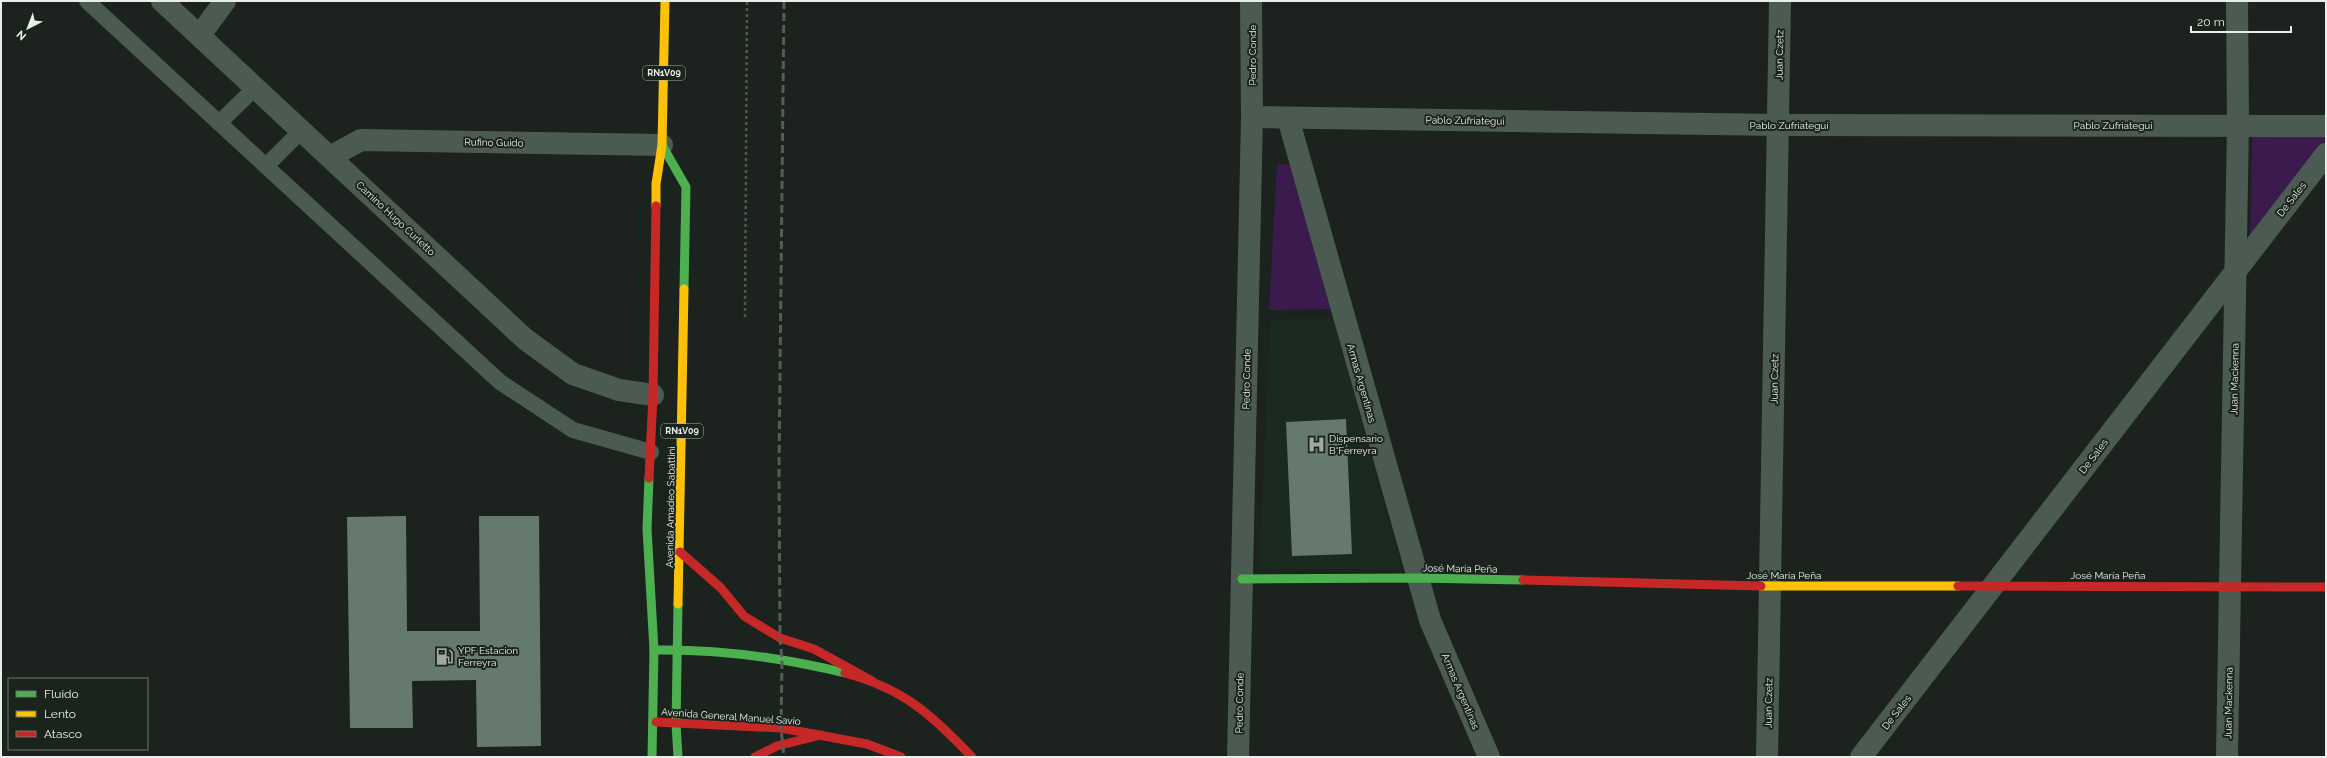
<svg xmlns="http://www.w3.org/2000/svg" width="2327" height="758" viewBox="0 0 2327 758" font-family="Raleway,sans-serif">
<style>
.built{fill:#1b2a1f}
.green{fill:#3b1b4e}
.building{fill:#657a6c}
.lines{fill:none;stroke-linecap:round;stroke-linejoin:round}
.path{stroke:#4c5750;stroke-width:2.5;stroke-dasharray:3 3;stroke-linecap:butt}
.lane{stroke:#4b5b51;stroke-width:16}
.street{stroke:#4b5b51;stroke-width:22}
.fast{stroke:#4caf50;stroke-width:9}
.slow{stroke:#ffc107;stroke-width:9}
.jam{stroke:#c62828;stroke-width:9}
.rail{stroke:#535e57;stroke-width:3;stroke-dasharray:8 4;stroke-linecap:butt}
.labels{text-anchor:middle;stroke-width:4;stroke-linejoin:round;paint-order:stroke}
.shield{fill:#1a241d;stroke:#aab1ac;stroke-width:1}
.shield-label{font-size:9px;font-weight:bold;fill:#e8eee9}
.street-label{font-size:10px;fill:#e8eee9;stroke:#1a241d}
.poi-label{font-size:10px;fill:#e8eee9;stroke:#1a241d;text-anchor:start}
</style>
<rect width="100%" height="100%" fill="#1c221e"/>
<polygon class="built" points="1333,318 1402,569 1259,569 1270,319"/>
<g class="green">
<polygon points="2252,134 2326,135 2326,140 2250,240"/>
<polygon points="1277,164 1292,165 1337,309 1269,310"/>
</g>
<g class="building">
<polygon points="1346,419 1352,554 1292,556 1286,422"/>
<polygon points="406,516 407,631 480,631 479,516 539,516 541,746 477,747 476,680 412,681 413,728 350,728 347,517"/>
</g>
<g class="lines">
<polyline class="path" points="745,317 747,1"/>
<g class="lane">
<polyline points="87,1 500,382 573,430 651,452"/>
<polyline points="219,123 256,87"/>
<polyline points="266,166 302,130"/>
</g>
<g class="street">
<polyline points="162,1 525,339 573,374 619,390 653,395"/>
<polyline points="200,35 225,1"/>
<polyline points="1252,117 1778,125 2326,126"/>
<polyline points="1288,118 1430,620 1489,757"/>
<polyline points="330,157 361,140 662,145"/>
<polyline points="1238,757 1252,117 1251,1"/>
<polyline points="1767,757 1780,1"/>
<polyline points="1861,757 2326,154"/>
<polyline points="2227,757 2238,125 2237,1"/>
</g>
<g class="fast">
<polyline points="662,145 686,187 684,289"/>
<polyline points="649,478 647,529 654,650 652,757"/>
<polyline points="1242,579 1417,578 1523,580"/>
<path d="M654 650C717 649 784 658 845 673"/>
<polyline points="678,757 676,724 678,604"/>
</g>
<g class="slow">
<polyline points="656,206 656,184 662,145 665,1"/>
<polyline points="1761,586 1958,586"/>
<polyline points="678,604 684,289"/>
</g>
<g class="jam">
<polyline points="649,478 653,395 656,206"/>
<polyline points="680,552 721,588 744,616 780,638 814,649 872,681"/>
<polyline points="1523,580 1761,586"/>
<polyline points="1958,586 2326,587"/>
<path d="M845 673C904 689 931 714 972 757"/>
<polyline points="656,722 781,728 867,744 901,757"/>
<polyline points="755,757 777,746 821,735"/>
</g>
<polyline class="rail" points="784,1 779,469 780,638 782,660 781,728 784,757"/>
</g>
<defs>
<symbol id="hospital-bare" viewBox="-9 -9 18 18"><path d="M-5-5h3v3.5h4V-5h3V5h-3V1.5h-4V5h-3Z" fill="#a1a7a2" stroke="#1a241d" stroke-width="2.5" paint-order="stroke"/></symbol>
<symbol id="fuel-bare" viewBox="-9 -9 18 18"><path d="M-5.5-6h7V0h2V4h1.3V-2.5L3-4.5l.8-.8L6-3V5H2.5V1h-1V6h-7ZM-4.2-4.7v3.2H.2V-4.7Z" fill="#a1a7a2" stroke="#1a241d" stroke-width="2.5" paint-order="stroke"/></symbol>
</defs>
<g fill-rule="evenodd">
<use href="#hospital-bare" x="1304" y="432" width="25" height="25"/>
<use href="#fuel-bare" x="432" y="644" width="25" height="25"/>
</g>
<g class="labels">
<g class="shield">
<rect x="643" y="66" width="42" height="14" rx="3"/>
<rect x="661" y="424" width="42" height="14" rx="3"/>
</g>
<g class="shield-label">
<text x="664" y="76">RN1V09</text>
<text x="682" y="434">RN1V09</text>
</g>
<g class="street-label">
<text transform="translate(1252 55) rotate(-90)" y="4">Pedro Conde</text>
<text transform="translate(1779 55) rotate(-89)" y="4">Juan Czetz</text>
<text transform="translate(1465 120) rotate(1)" y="4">Pablo Zufriategui</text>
<text x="1789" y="129">Pablo Zufriategui</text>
<text x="2113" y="129">Pablo Zufriategui</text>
<text transform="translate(494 142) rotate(1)" y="4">Rufino Guido</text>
<text transform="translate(2291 199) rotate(-52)" y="4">De Sales</text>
<text transform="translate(396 218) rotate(43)" y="4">Camino Hugo Curletto</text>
<text transform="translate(1246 379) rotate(-89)" y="4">Pedro Conde</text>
<text transform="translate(1774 379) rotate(-89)" y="4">Juan Czetz</text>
<text transform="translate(2234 379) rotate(-89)" y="4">Juan Mackenna</text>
<text transform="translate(1362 383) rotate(74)" y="4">Armas Argentinas</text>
<text transform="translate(2093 456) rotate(-53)" y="4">De Sales</text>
<text transform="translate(670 507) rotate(-89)" y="4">Avenida Amadeo Sabattini</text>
<text transform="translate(1460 568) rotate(1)" y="4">José María Peña</text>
<text x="1784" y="579">José María Peña</text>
<text x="2108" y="579">José María Peña</text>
<text transform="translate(1461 691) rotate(67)" y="4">Armas Argentinas</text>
<text transform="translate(1239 703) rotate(-89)" y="4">Pedro Conde</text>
<text transform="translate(1768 703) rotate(-89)" y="4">Juan Czetz</text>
<text transform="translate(2228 703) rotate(-89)" y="4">Juan Mackenna</text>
<text transform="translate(1896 712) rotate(-52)" y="4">De Sales</text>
<text transform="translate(731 716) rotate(4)" y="4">Avenida General Manuel Savio</text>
</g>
<g class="poi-label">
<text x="1329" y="442">Dispensario<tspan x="1329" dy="12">B°Ferreyra</tspan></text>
<text x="458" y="654">YPF Estacion<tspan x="458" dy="12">Ferreyra</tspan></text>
</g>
</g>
<rect width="2327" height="758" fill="none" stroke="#e8eee9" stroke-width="4"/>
<rect x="8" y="678" width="140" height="72" fill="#1a241d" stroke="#6c756f"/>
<rect x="16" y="691" width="20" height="6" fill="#4caf50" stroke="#6c756f"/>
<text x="44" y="698" font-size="12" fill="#e8eee9">Fluido</text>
<rect x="16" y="711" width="20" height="6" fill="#ffc107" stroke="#6c756f"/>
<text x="44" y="718" font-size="12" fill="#e8eee9">Lento</text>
<rect x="16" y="731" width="20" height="6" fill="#c62828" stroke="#6c756f"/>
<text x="44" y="738" font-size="12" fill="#e8eee9">Atasco</text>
<g transform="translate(28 28) rotate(222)" stroke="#1a241d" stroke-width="3" paint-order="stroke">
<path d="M0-3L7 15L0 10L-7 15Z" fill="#e8eee9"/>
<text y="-6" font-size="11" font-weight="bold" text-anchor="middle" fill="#e8eee9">N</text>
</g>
<path d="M2191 26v6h100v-6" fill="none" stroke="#e8eee9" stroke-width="2"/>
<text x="2197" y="26" font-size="12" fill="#e8eee9" stroke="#1a241d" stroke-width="3" paint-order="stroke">20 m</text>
</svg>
